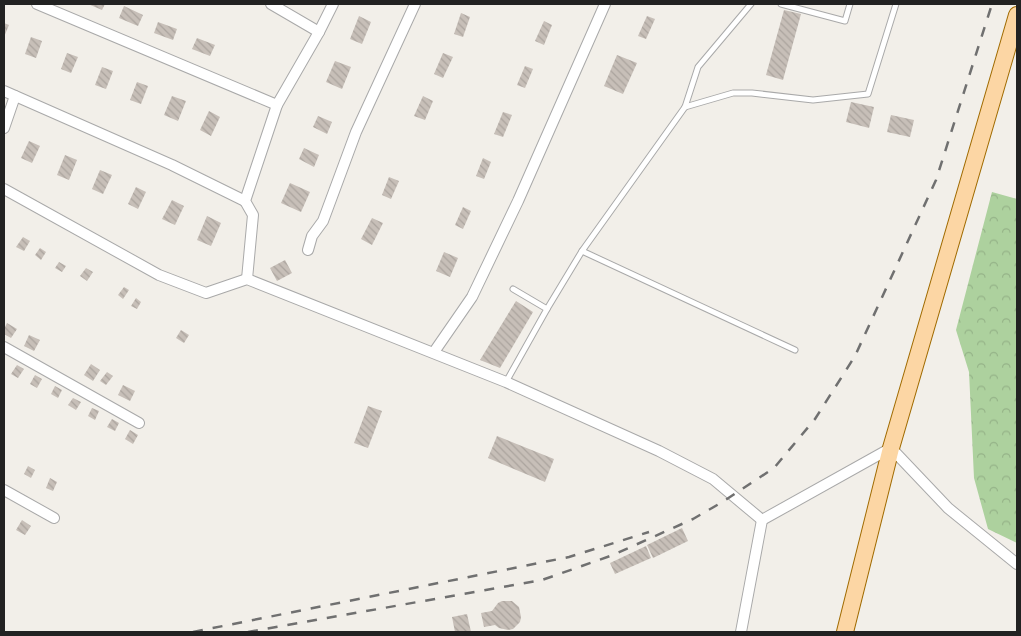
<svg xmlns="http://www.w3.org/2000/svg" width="1021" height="636" viewBox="0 0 1021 636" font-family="Mulish,sans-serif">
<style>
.forest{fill:url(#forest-crowns)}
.building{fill:url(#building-back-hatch)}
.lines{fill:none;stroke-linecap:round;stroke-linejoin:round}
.service-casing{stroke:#a9a9a9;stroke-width:7}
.minor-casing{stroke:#a9a9a9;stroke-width:12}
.primary-casing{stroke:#a06b00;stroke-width:18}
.service{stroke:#fff;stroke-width:5}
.minor{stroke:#fff;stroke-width:10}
.primary{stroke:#fcd6a4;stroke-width:16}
.rail{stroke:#707070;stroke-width:2.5;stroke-dasharray:10 10;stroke-linecap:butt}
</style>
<defs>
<pattern id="forest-crowns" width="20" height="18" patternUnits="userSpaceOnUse" patternTransform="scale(1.25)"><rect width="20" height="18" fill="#add19e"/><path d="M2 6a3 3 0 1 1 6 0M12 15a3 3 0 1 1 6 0" fill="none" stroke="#95b388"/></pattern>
<pattern id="building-back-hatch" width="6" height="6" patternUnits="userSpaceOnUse" patternTransform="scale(1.25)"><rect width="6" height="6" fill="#c7bfb8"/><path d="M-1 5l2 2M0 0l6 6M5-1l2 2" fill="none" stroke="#aba49e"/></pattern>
</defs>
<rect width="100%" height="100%" fill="#f2efe9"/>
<polygon class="forest" points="992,192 1017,199 1017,543 988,529 974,478 969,372 956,330"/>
<g class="building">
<polygon points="88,4 105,4 102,10"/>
<polygon points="124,6 143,15 138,26 119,18"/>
<polygon points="784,10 801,14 783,80 766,75"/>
<polygon points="461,13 470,17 463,37 454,34"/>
<polygon points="359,16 371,22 362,44 350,39"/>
<polygon points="647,16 655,19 646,39 638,36"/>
<polygon points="544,21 552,25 544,45 535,41"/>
<polygon points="158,22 177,29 173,40 154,33"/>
<polygon points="4,23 9,25 4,37"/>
<polygon points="31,37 42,41 36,58 25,54"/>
<polygon points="197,38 215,45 210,56 192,49"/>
<polygon points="67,53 78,57 71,73 61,69"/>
<polygon points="443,53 453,57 443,78 434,74"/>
<polygon points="617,55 637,63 623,94 604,86"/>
<polygon points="335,61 351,67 342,89 326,82"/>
<polygon points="525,66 533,69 525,88 517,85"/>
<polygon points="102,67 113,71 106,89 95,85"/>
<polygon points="137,82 148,86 141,104 130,100"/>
<polygon points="172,96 186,101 178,121 164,115"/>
<polygon points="423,96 433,101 425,120 414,116"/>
<polygon points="851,102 874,107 869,128 846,122"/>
<polygon points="209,111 220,117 211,136 200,130"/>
<polygon points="503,112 512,115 503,137 494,134"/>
<polygon points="891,115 914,120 910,137 887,132"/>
<polygon points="318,116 332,122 327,134 313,127"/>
<polygon points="29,141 40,146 32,163 21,158"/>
<polygon points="304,148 319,155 314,167 299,159"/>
<polygon points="65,155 77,160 69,180 57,175"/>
<polygon points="483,158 491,162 484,179 476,176"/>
<polygon points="100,170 112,175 103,194 92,189"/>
<polygon points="389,177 399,181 391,199 382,195"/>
<polygon points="290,183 310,192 301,212 281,203"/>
<polygon points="136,187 146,192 138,209 128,204"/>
<polygon points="172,200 184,206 175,225 162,219"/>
<polygon points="463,207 471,211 463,229 455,225"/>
<polygon points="207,216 221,223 211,246 197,240"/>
<polygon points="372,218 383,223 372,245 361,239"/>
<polygon points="23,237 30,241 24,251 16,247"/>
<polygon points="40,248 46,252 41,260 35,255"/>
<polygon points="444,252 458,258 450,277 436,271"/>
<polygon points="285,260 292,273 277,281 270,268"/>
<polygon points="59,262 66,266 62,272 55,268"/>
<polygon points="86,268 93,272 87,281 80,276"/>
<polygon points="124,287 129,290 123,299 118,295"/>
<polygon points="136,298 141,302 137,309 131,306"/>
<polygon points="516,301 533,312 500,368 480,360"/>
<polygon points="7,323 17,329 11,338 4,334 4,329"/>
<polygon points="181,330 189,335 184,343 176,338"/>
<polygon points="29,335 40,340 34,351 24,346"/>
<polygon points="91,364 100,370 93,381 84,375"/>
<polygon points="17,365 24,369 18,378 11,374"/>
<polygon points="107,372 113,376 106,385 100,381"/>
<polygon points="35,375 42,379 37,388 30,384"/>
<polygon points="123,385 135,391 130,401 118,395"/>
<polygon points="55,386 62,390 58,398 51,394"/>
<polygon points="73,398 81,402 76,410 68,405"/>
<polygon points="368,406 382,411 368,448 354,443"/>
<polygon points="92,408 99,411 95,420 88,416"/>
<polygon points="112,419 119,423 115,431 107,427"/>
<polygon points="130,430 138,435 133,444 125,439"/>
<polygon points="497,436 554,459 545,482 488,458"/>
<polygon points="28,466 35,470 31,478 24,474"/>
<polygon points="50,478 57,482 53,491 46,488"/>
<polygon points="22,520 31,526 25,535 16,530"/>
<polygon points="682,528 688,541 653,558 647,545"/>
<polygon points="646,546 651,558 615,574 610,563"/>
<polygon points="502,601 512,601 519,607 521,617 520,622 513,629 508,630 499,628 495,625 484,627 481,613 492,611 498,603"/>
<polygon points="467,614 471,632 455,632 452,617"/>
</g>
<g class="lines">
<defs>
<g id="service">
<polyline points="781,4 845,21 850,4"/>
<polyline points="685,107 733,93 752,93 813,100 868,94 896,4"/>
<polyline points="582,251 795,350"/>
<polyline points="547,309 582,251 685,107 698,67 751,4"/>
<polyline points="506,382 547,309 513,289"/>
</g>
<g id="minor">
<polyline points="37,4 277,105"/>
<polyline points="271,4 319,32"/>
<polyline points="4,91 172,165 245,201"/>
<polyline points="4,128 15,96"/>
<polyline points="4,189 159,275 206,293 247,279 506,382 659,451 713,479 762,520"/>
<polyline points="308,250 312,236 323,221 356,132 415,4"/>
<polyline points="247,279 253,215 245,201 277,105 319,32 333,4"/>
<polyline points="4,347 139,423"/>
<polyline points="434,352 472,297 518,201 605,4"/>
<polyline points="4,490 54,518"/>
<polyline points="762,520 891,448 948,508 1017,564"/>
<polyline points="741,632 762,520"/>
</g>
<polyline id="primary" points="845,632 891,448 1017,15"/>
</defs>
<use href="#service" class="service-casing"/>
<use href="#minor" class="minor-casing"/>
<use href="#primary" class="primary-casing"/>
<use href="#service" class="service"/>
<use href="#minor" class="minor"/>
<use href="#primary" class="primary"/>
<g class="rail">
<polyline points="193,632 569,557 649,532"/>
<polyline points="248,632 542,580 613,555 693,519 724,501 774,468 815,419 855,356 936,180 992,4"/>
</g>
</g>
<rect width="1021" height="636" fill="none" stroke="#222222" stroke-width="10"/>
</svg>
